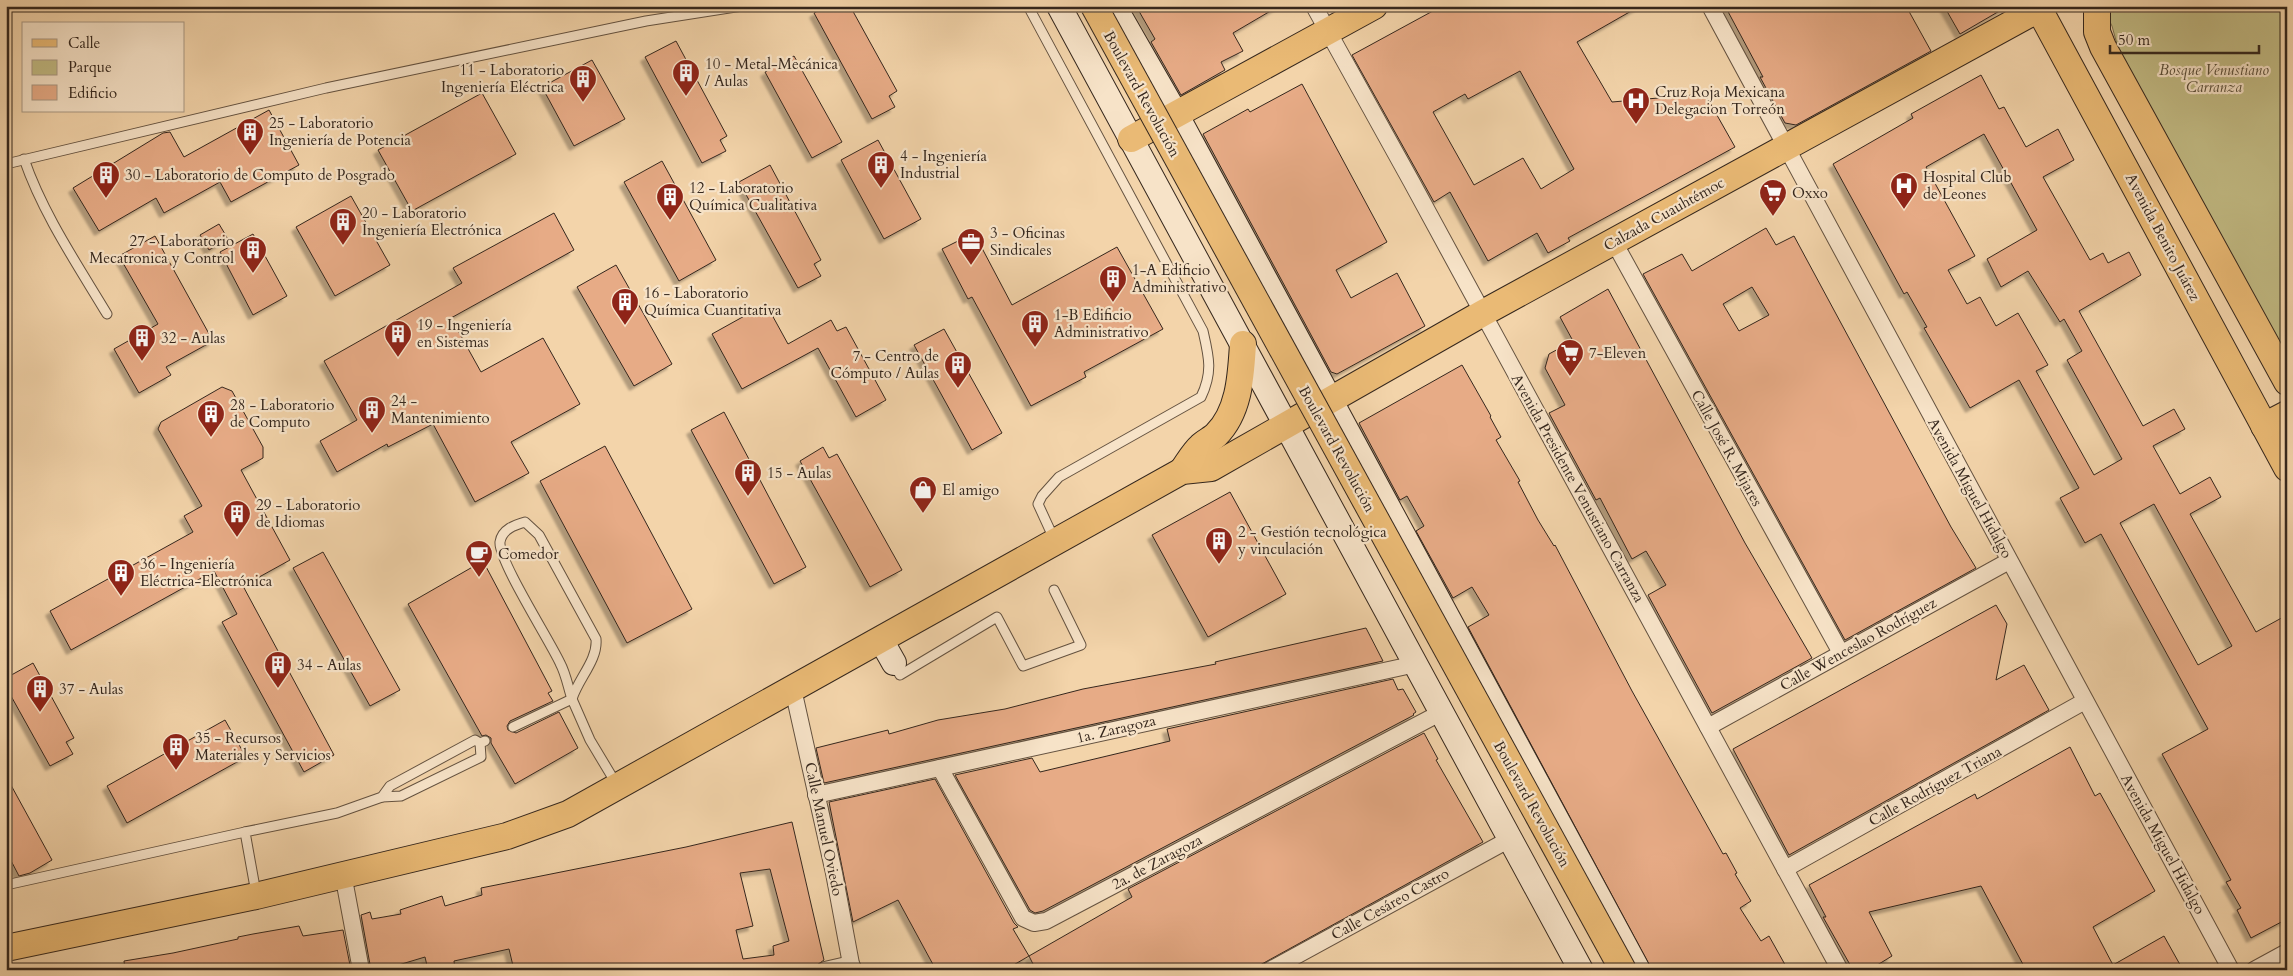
<svg xmlns="http://www.w3.org/2000/svg" width="2293" height="976" viewBox="0 0 2293 976" font-family="Cardo,serif">
<style>
.green{fill:#c2bb84;stroke:#7c7150}
.building{fill:#e7ab86;stroke:#35271d;fill-rule:evenodd;filter:url(#shadow)}
.lines{fill:none;stroke-linecap:round;stroke-linejoin:round}
.service-casing{stroke:#645240;stroke-width:11}
.minor-casing{stroke:#645240;stroke-width:18}
.secondary-casing{stroke:#35271d;stroke-width:26}
.primary-casing{stroke:#35271d;stroke-width:28}
.service{stroke:#f7e3c8;stroke-width:9}
.minor{stroke:#f7e3c8;stroke-width:16}
.secondary{stroke:#f7e3c8;stroke-width:24}
.primary{stroke:#eaba75;stroke-width:26}
.primary-bridge-casing{stroke:#35271d;stroke-width:28;stroke-linecap:butt}
.primary-bridge{stroke:#eaba75;stroke-width:26}
.labels{text-anchor:middle;stroke-width:4.5;stroke-linejoin:round;paint-order:stroke}
.poi-label{font-size:15px;fill:#35271d;stroke:#f7e3c8;text-anchor:start}
.park-label{font-size:15px;font-style:italic;fill:#584c37;stroke:#f7e3c8}
.street-label{font-size:15px;fill:#35271d;stroke:#f7e3c8}
</style>
<defs>
<filter id="shadow"><feDropShadow dx="-4.5" dy="4.5" stdDeviation="1" flood-color="#0004"/></filter>
</defs>
<rect width="100%" height="100%" fill="#f3d4aa"/>
<filter id="stains"><feTurbulence type="fractalNoise" baseFrequency=".004" numOctaves="4"/><feColorMatrix values="0 0 0 0 .2 0 0 0 0 .09 0 0 0 0 .02 0 0 0 .5 -.17"/></filter>
<radialGradient id="worn" r=".72"><stop offset=".6" stop-color="#630" stop-opacity="0"/><stop offset="1" stop-color="#630" stop-opacity=".3"/></radialGradient>
<polygon class="green" points="2102,6 2287,6 2287,369 2120,55 2112,26"/>
<g class="building">
<polygon points="827,6 850,6 897,91 889,96 895,107 872,119 814,13"/>
<polygon points="1136,6 1279,6 1233,33 1243,51 1221,62 1225,70 1181,95 1151,42 1155,39"/>
<path d="M1442 6H1640L1577 42 1612 102 1705 94 1735 147 1568 238 1570 241 1548 253 1537 233 1488 261 1450 192 1434 202 1352 55ZM1520 71 1574 169 1541 189 1523 158 1474 185 1433 112 1465 94 1468 99Z"/>
<polygon points="1725,6 1906,6 1931,51 1796,125 1785,123 1760,77 1763,77"/>
<polygon points="1944,6 2008,6 1960,34"/>
<polygon points="676,41 727,136 720,140 726,151 702,163 645,57"/>
<polygon points="794,56 842,142 812,158 765,72"/>
<polygon points="592,60 625,119 574,146 542,87"/>
<path d="M1981 75 1999 109 2004 107 2026 147 2058 129 2074 160 2043 177 2090 260 2103 253 2108 263 2129 252 2141 275 2079 311 2143 426 2174 409 2185 429 2153 446 2180 494 2210 477 2221 497 2190 514 2256 632 2287 615V919L2251 938 2237 910 2241 908 2226 882 2231 880 2162 754 2208 729 2101 534 2085 543 2060 498 2079 488 2019 380 1970 408 1924 328 1927 327 1907 292 1904 294 1833 164 1913 118 1911 114ZM1984 134 2037 230 1987 259 2001 287 2028 271 2060 322 2064 319 2082 351 2067 360 2122 459 2094 475 2036 371 2048 365 2018 313 1996 326 1980 297 1967 304 1948 270 1975 256 1926 167ZM2154 504 2232 646 2198 665 2120 523Z"/>
<polygon points="1302,84 1387,242 1336,270 1351,298 1397,273 1425,326 1337,374 1331,372 1203,134 1248,109 1250,112"/>
<polygon points="482,93 516,154 412,211 378,150"/>
<polygon points="269,110 299,165 231,202 220,182 164,213 156,198 99,231 73,188 163,133 170,132 184,157"/>
<polygon points="878,140 921,219 884,239 841,160"/>
<polygon points="662,161 716,260 679,281 624,182"/>
<polygon points="770,165 821,260 814,264 821,276 798,288 739,182"/>
<polygon points="351,196 390,265 335,296 296,227"/>
<polygon points="554,213 574,250 451,318 481,372 543,338 580,404 511,442 529,473 475,502 433,424 388,447 387,444 337,472 320,441 357,420 324,361 462,283 453,268"/>
<polygon points="219,224 228,239 209,250 200,235"/>
<path d="M1766 228 1776 245 1794 236 1951 527 1976 568 1845 640 1643 274 1682 254 1692 271ZM1752 287 1769 315 1739 331 1723 304Z"/>
<polygon points="974,233 1012,305 1117,247 1163,329 1084,372 1086,377 1031,406 972,297 968,299 942,249"/>
<polygon points="253,234 287,296 253,315 220,252"/>
<polygon points="155,236 213,341 166,367 171,375 139,393 114,349 158,324 119,256"/>
<polygon points="616,265 672,364 634,386 577,287"/>
<polygon points="1608,289 1745,543 1812,658 1712,713 1648,595 1666,585 1646,551 1632,559 1600,498 1596,500 1549,413 1565,405 1545,368 1549,354 1573,341 1560,317"/>
<polygon points="766,304 788,344 831,320 837,331 846,327 886,400 856,417 818,348 742,389 712,334"/>
<polygon points="944,329 1002,433 972,450 914,345"/>
<polygon points="1462,365 1491,416 1490,417 1501,437 1496,440 1520,481 1518,482 1538,520 1554,546 1555,545 1632,691 1723,854 1726,853 1737,873 1735,874 1751,901 1740,908 1761,941 1769,936 1788,970 1652,970 1468,627 1489,615 1472,587 1453,598 1416,531 1424,526 1407,496 1400,500 1359,423"/>
<polygon points="222,387 232,391 263,447 263,458 241,470 290,560 243,586 334,755 304,772 222,622 237,614 214,571 71,650 50,611 193,532 184,516 202,506 158,429 161,422"/>
<polygon points="724,412 806,567 774,584 691,430"/>
<polygon points="605,446 692,609 627,643 540,481"/>
<polygon points="823,447 829,458 837,454 902,570 870,587 800,461"/>
<polygon points="1230,492 1286,594 1208,637 1152,535"/>
<polygon points="323,552 400,690 370,706 293,568"/>
<polygon points="483,561 552,691 548,693 553,701 510,721 507,726 508,730 516,733 559,712 578,748 515,784 491,743 491,738 486,735 482,736 408,604"/>
<polygon points="1996,605 2007,624 1996,680 2024,665 2049,710 1789,855 1733,749"/>
<polygon points="1366,628 1383,661 824,783 816,748 888,730 889,734 938,720 1005,709 1083,689 1216,664 1215,662"/>
<polygon points="33,663 74,738 66,742 73,754 50,766 6,687 6,678"/>
<polygon points="1393,679 1398,690 1403,689 1416,712 1413,714 1414,715 1043,911 1035,913 1030,910 955,775 1032,758 1040,772 1170,741 1167,729"/>
<polygon points="225,720 246,757 127,823 107,786"/>
<polygon points="1424,733 1438,759 1436,760 1483,842 1251,970 1036,970 1029,956 1132,897 1128,889"/>
<polygon points="2070,747 2095,796 2100,793 2155,891 2093,927 2113,965 2164,936 2183,970 2026,970 1981,886 1869,912 1892,956 1869,970 1853,970 1823,917 1826,917 1809,885 1975,794 1977,799"/>
<polygon points="6,776 52,860 30,873 19,876 6,851"/>
<polygon points="935,779 1014,923 1018,927 1013,929 1029,956 1005,970 936,970 898,900 853,922 829,802"/>
<path d="M792 822 824 960 817 965 792 970H514L509 949 454 961 455 970H428L425 957 395 966 396 970H371L361 915 370 912 372 919 401 914 400 910 442 896 445 906 482 895 481 888 686 847ZM770 869 789 941 773 946 774 955 743 959 736 930 753 926 740 873Z"/>
<polygon points="299,926 303,936 343,930 351,970 125,970 124,961 173,953 238,939 238,937 253,934"/>
</g>
<g class="lines">
<defs>
<g id="service">
<path d="M1028 6 1203 331C1209 357 1213 372 1201 397L1059 477 1042 496 1038 504 1055 541"/>
<path d="M24 159C43 214 77 264 107 314"/>
<polyline points="6,164 326,88 646,21 742,6"/>
<path d="M525 522 539 535 596 639C598 660 578 679 572 699 568 687 566 674 560 663 550 641 498 560 500 542 502 529 515 525 525 522Z"/>
<polyline points="894,664 900,675 997,617 1023,666 1081,645 1054,590"/>
<polyline points="513,727 572,699 590,740 617,785"/>
<polyline points="382,797 401,796 481,757 480,743"/>
<polyline points="6,885 245,832"/>
<polyline points="256,893 245,832 337,813 382,797 390,786 475,740 480,743 485,741"/>
</g>
<g id="minor">
<polyline points="1314,6 1411,181 1840,970"/>
<polyline points="1710,6 2231,970"/>
<polyline points="1614,242 1841,653"/>
<polyline points="793,689 834,873 851,964 854,970"/>
<polyline points="1708,727 2009,561"/>
<polyline points="940,768 1023,918 1034,923 1046,921 1442,712"/>
<polyline points="816,795 1416,664"/>
<polyline points="1785,869 2085,701"/>
<polyline points="343,874 361,970"/>
<polyline points="825,970 851,964"/>
<polyline points="1270,970 1510,839"/>
<polyline points="2254,970 2287,952"/>
</g>
<g id="secondary">
<polyline points="1059,6 1581,970"/>
<polyline points="1114,6 1176,114 1638,970"/>
<polyline points="881,640 894,663"/>
</g>
<g id="primary">
<polyline points="2097,6 2097,32 2103,47 2287,382"/>
<polyline points="2039,9 2287,468"/>
<polyline points="1131,139 1374,6"/>
<polyline points="2264,426 2287,414"/>
<path d="M1182 471C1188 463 1193 453 1201 446 1205 442 1212 439 1216 435 1240 411 1241 374 1243 344"/>
<polyline points="6,948 256,896 507,836 568,814 1182,471 1211,468 1483,313 2044,6"/>
</g>
</defs>
<use href="#service" class="service-casing"/>
<use href="#minor" class="minor-casing"/>
<use href="#secondary" class="secondary-casing"/>
<use href="#primary" class="primary-casing"/>
<use href="#service" class="service"/>
<use href="#minor" class="minor"/>
<use href="#secondary" class="secondary"/>
<use href="#primary" class="primary"/>
<defs>
<polyline id="primary-bridge" points="1094,6 1623,970"/>
</defs>
<use href="#primary-bridge" class="primary-bridge-casing"/>
<use href="#primary-bridge" class="primary-bridge"/>
</g>
<defs>
<symbol id="building-pin" viewBox="-11 -11 22 30"><path d="M0 17L-7.5 6A9.5 9.5 0 1 1 7.5 6Z" fill="#8f2418" stroke="#f7e3c8"/><path d="M-4-6H4V6H1V3H-1V6H-4ZM-2.5-4.3h1.7v1.8h-1.7ZM.8-4.3h1.7v1.8H.8ZM-2.5-1h1.7V.8h-1.7ZM.8-1h1.7V.8H.8Z" fill="#fff"/></symbol>
<symbol id="hospital-pin" viewBox="-11 -11 22 30"><path d="M0 17L-7.5 6A9.5 9.5 0 1 1 7.5 6Z" fill="#8f2418" stroke="#f7e3c8"/><path d="M-5-5h3v3.5h4V-5h3V5h-3V1.5h-4V5h-3Z" fill="#fff"/></symbol>
<symbol id="supermarket-pin" viewBox="-11 -11 22 30"><path d="M0 17L-7.5 6A9.5 9.5 0 1 1 7.5 6Z" fill="#8f2418" stroke="#f7e3c8"/><path d="M-6-5.5h2.5l.6 2H6L4.5 2H-2.5L-4.4-4H-6ZM-1.5 3.2a1.3 1.3 0 1 0 .1 0ZM3 3.2a1.3 1.3 0 1 0 .1 0Z" fill="#fff"/></symbol>
<symbol id="office-pin" viewBox="-11 -11 22 30"><path d="M0 17L-7.5 6A9.5 9.5 0 1 1 7.5 6Z" fill="#8f2418" stroke="#f7e3c8"/><path d="M-6-3h4V-5.5h4V-3h4V5H-6ZM-1-4.5V-3h2v-1.5ZM-6 0V1H6V0Z" fill="#fff"/></symbol>
<symbol id="shop-pin" viewBox="-11 -11 22 30"><path d="M0 17L-7.5 6A9.5 9.5 0 1 1 7.5 6Z" fill="#8f2418" stroke="#f7e3c8"/><path d="M-5-2.5h2.3a2.7 3.5 0 0 1 5.4 0H5L5.5 6h-11ZM-1.5-2.5h3a1.5 2.3 0 0 0-3 0Z" fill="#fff"/></symbol>
<symbol id="cafe-pin" viewBox="-11 -11 22 30"><path d="M0 17L-7.5 6A9.5 9.5 0 1 1 7.5 6Z" fill="#8f2418" stroke="#f7e3c8"/><path d="M-5.5-4.5H6V0H3Q3 3.5 0 3.5H-2.5Q-5.5 3.5-5.5 0ZM3-3.2v2h1.7v-2ZM-6 4.5H4V6H-6Z" fill="#fff"/></symbol>
</defs>
<g fill-rule="evenodd">
<use href="#building-pin" x="670" y="57" width="32" height="43"/>
<use href="#building-pin" x="567" y="63" width="32" height="43"/>
<use href="#hospital-pin" x="1620" y="85" width="32" height="43"/>
<use href="#building-pin" x="234" y="116" width="32" height="43"/>
<use href="#building-pin" x="865" y="149" width="32" height="43"/>
<use href="#building-pin" x="90" y="159" width="32" height="43"/>
<use href="#hospital-pin" x="1888" y="170" width="32" height="43"/>
<use href="#supermarket-pin" x="1757" y="177" width="32" height="43"/>
<use href="#building-pin" x="654" y="181" width="32" height="43"/>
<use href="#building-pin" x="327" y="206" width="32" height="43"/>
<use href="#office-pin" x="955" y="226" width="32" height="43"/>
<use href="#building-pin" x="237" y="234" width="32" height="43"/>
<use href="#building-pin" x="1097" y="263" width="32" height="43"/>
<use href="#building-pin" x="609" y="286" width="32" height="43"/>
<use href="#building-pin" x="1019" y="308" width="32" height="43"/>
<use href="#building-pin" x="382" y="318" width="32" height="43"/>
<use href="#building-pin" x="126" y="322" width="32" height="43"/>
<use href="#supermarket-pin" x="1554" y="337" width="32" height="43"/>
<use href="#building-pin" x="942" y="349" width="32" height="43"/>
<use href="#building-pin" x="356" y="394" width="32" height="43"/>
<use href="#building-pin" x="195" y="398" width="32" height="43"/>
<use href="#building-pin" x="732" y="457" width="32" height="43"/>
<use href="#shop-pin" x="907" y="474" width="32" height="43"/>
<use href="#building-pin" x="221" y="498" width="32" height="43"/>
<use href="#building-pin" x="1203" y="525" width="32" height="43"/>
<use href="#cafe-pin" x="463" y="538" width="32" height="43"/>
<use href="#building-pin" x="105" y="557" width="32" height="43"/>
<use href="#building-pin" x="262" y="649" width="32" height="43"/>
<use href="#building-pin" x="24" y="673" width="32" height="43"/>
<use href="#building-pin" x="160" y="731" width="32" height="43"/>
</g>
<g class="labels">
<g class="poi-label">
<text x="705" y="69">10 - Metal-Mecánica<tspan x="705" dy="17">/ Aulas</tspan></text>
<text x="564" y="75" text-anchor="end">11 - Laboratorio<tspan x="564" dy="17">Ingeniería Eléctrica</tspan></text>
<text x="1655" y="97">Cruz Roja Mexicana<tspan x="1655" dy="17">Delegacion Torreón</tspan></text>
<text x="269" y="128">25 - Laboratorio<tspan x="269" dy="17">Ingeniería de Potencia</tspan></text>
<text x="900" y="161">4 - Ingeniería<tspan x="900" dy="17">Industrial</tspan></text>
<text x="125" y="180">30 - Laboratorio de Computo de Posgrado</text>
<text x="1923" y="182">Hospital Club<tspan x="1923" dy="17">de Leones</tspan></text>
<text x="689" y="193">12 - Laboratorio<tspan x="689" dy="17">Química Cualitativa</tspan></text>
<text x="1792" y="198">Oxxo</text>
<text x="362" y="218">20 - Laboratorio<tspan x="362" dy="17">Ingeniería Electrónica</tspan></text>
<text x="990" y="238">3 - Oficinas<tspan x="990" dy="17">Sindicales</tspan></text>
<text x="234" y="246" text-anchor="end">27 - Laboratorio<tspan x="234" dy="17">Mecatronica y Control</tspan></text>
<text x="1132" y="275">1-A Edificio<tspan x="1132" dy="17">Administrativo</tspan></text>
<text x="644" y="298">16 - Laboratorio<tspan x="644" dy="17">Química Cuantitativa</tspan></text>
<text x="1054" y="320">1-B Edificio<tspan x="1054" dy="17">Administrativo</tspan></text>
<text x="417" y="330">19 - Ingeniería<tspan x="417" dy="17">en Sistemas</tspan></text>
<text x="161" y="343">32 - Aulas</text>
<text x="1589" y="358">7-Eleven</text>
<text x="939" y="361" text-anchor="end">7 - Centro de<tspan x="939" dy="17">Cómputo / Aulas</tspan></text>
<text x="391" y="406">24 -<tspan x="391" dy="17">Mantenimiento</tspan></text>
<text x="230" y="410">28 - Laboratorio<tspan x="230" dy="17">de Computo</tspan></text>
<text x="767" y="478">15 - Aulas</text>
<text x="942" y="495">El amigo</text>
<text x="256" y="510">29 - Laboratorio<tspan x="256" dy="17">de Idiomas</tspan></text>
<text x="1238" y="537">2 - Gestión tecnológica<tspan x="1238" dy="17">y vinculación</tspan></text>
<text x="498" y="559">Comedor</text>
<text x="140" y="569">36 - Ingeniería<tspan x="140" dy="17">Eléctrica-Electrónica</tspan></text>
<text x="297" y="670">34 - Aulas</text>
<text x="59" y="694">37 - Aulas</text>
<text x="195" y="743">35 - Recursos<tspan x="195" dy="17">Materiales y Servicios</tspan></text>
</g>
<g class="park-label">
<text x="2214" y="75">Bosque Venustiano<tspan x="2214" dy="17">Carranza</tspan></text>
</g>
<g class="street-label">
<text transform="translate(1142 94) rotate(61)" y="5">Boulevard Revolución</text>
<text transform="translate(1664 214) rotate(-29)" y="5">Calzada Cuauhtémoc</text>
<text transform="translate(2163 237) rotate(62)" y="5">Avenida Benito Juárez</text>
<text transform="translate(1727 448) rotate(61)" y="5">Calle José R. Mijares</text>
<text transform="translate(1337 449) rotate(61)" y="5">Boulevard Revolución</text>
<text transform="translate(1578 488) rotate(61)" y="5">Avenida Presidente Venustiano Carranza</text>
<text transform="translate(1970 488) rotate(61)" y="5">Avenida Miguel Hidalgo</text>
<text transform="translate(1858 644) rotate(-29)" y="5">Calle Wenceslao Rodríguez</text>
<text transform="translate(1116 729) rotate(-13)" y="5">1a. Zaragoza</text>
<text transform="translate(1935 786) rotate(-29)" y="5">Calle Rodríguez Triana</text>
<text transform="translate(1532 804) rotate(61)" y="5">Boulevard Revolución</text>
<text transform="translate(824 829) rotate(78)" y="5">Calle Manuel Oviedo</text>
<text transform="translate(2163 844) rotate(61)" y="5">Avenida Miguel Hidalgo</text>
<text transform="translate(1157 862) rotate(-28)" y="5">2a. de Zaragoza</text>
<text transform="translate(1390 904) rotate(-29)" y="5">Calle Cesáreo Castro</text>
</g>
</g>
<rect width="2293" height="976" fill="none" stroke="#f3d4aa" stroke-width="25"/>
<rect x="8" y="8" width="2278" height="961" fill="none" stroke="#35271d" stroke-width="2.5"/>
<rect x="12" y="12" width="2268" height="951" fill="none" stroke="#35271d"/>
<rect x="22" y="22" width="162" height="90" fill="#f7e3c8" stroke="#a99884"/>
<rect x="32" y="39" width="25" height="8" fill="#eaba75" stroke="#a99884"/>
<text x="68" y="48" font-size="15" fill="#35271d">Calle</text>
<rect x="32" y="60" width="25" height="15" fill="#c2bb84" stroke="#a99884"/>
<text x="68" y="72" font-size="15" fill="#35271d">Parque</text>
<rect x="32" y="85" width="25" height="15" fill="#e7ab86" stroke="#a99884"/>
<text x="68" y="98" font-size="15" fill="#35271d">Edificio</text>
<path d="M2110 45v8h149v-8" fill="none" stroke="#35271d" stroke-width="2.5"/>
<text x="2118" y="45" font-size="15" fill="#35271d" stroke="#f7e3c8" stroke-width="4" paint-order="stroke">50 m</text>
<rect width="100%" height="100%" filter="url(#stains)"/>
<rect width="100%" height="100%" fill="url(#worn)"/>
</svg>
